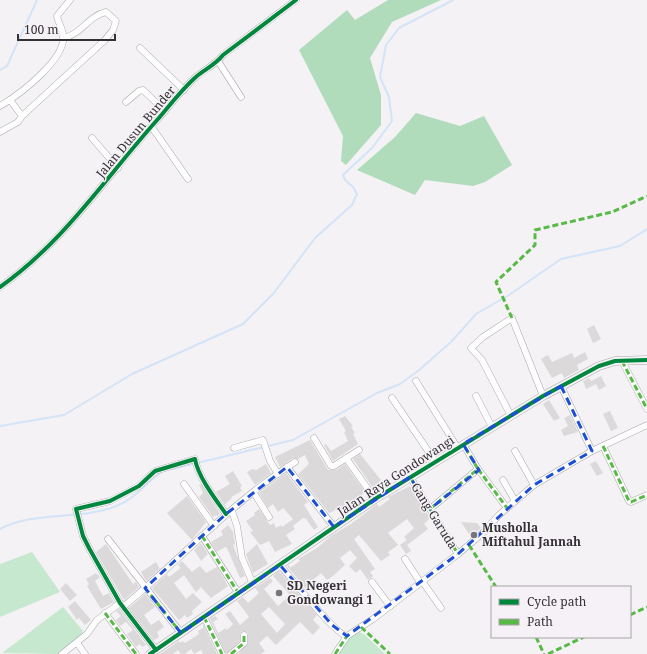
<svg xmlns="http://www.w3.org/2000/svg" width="647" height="654" viewBox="0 0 647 654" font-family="'Noto Serif',serif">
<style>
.green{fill:#c6e8cf}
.forest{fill:#b0dcbc}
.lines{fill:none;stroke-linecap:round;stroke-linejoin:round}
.stream{stroke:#d3e4f8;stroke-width:2}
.building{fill:#dbd9da;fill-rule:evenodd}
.street-casing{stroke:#a8a7a9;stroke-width:7}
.secondary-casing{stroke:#a8a7a9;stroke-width:9}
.street{stroke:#fdfdfe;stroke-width:6}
.secondary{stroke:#f8f5f5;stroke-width:8}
.quiet{stroke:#58b947;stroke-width:3;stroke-dasharray:6 3;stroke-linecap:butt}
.cycleway-casing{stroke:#f5f1f6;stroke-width:6}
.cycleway{stroke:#00873e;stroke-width:4}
.marked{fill:none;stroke:#1d4ed8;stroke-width:3;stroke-dasharray:8 5;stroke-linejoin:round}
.poi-dot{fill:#777577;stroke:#f5f1f6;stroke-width:1.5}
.labels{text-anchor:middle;stroke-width:3;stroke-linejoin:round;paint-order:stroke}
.street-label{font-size:12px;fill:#333133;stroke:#f5f1f6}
.poi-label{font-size:12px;font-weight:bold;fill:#333133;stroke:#f5f1f6;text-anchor:start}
</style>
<rect width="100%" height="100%" fill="#f4f2f5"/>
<g class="green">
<polygon points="32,552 60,592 0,617 0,564"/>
<polygon points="63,607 83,631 79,639 58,654 2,653"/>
<polygon points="359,632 364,634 385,654 337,654 351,635"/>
</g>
<g class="forest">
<polygon points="388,0 441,0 392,22 370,58 381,95 381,125 346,165 341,161 343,136 299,50 347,10 355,20"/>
<polygon points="416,113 460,126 484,116 512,165 485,182 473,186 425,180 415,195 357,170 395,137"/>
</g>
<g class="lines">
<g class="stream">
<polyline points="0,70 7,66 37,0"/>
<polyline points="0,426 64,415 132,374 243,324 273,294 315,238 352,205 357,194 353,187 345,180 343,175 372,148 392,121 389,97 380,77 386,45 399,28 453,0"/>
<polyline points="172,469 293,440 377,393 400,384 418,371 451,342 476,314 509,295 561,259 620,246 647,229"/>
<path d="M0 529C33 511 79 520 114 507 136 499 145 483 163 471"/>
</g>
</g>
<g class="building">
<polygon points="594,325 601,339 593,343 587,329"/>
<polygon points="585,352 588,359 577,365 579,370 564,378 562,373 552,378 541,359 548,355 552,362 572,353 574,358"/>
<polygon points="601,376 606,386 599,390 596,384 586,389 583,381 589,378 591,381"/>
<polygon points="549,400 560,418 554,421 543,404"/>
<polygon points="610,411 618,428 611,431 603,414"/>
<polygon points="570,415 578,432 564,436 561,430 568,426 564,418"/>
<polygon points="345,416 353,426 351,427 355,433 353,434 358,444 333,461 324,445 326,444 331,451 348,441 344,432 346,431 339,419"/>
<polygon points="310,440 328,470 336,470 345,464 365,492 342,510 340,508 329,513 298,474 309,464 305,455 298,459 293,458 280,467 275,457"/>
<polygon points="360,454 381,480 373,488 353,459"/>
<polygon points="596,461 603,473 597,476 590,464"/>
<polygon points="266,464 271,473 255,485 247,472 252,469 256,470"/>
<polygon points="233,471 242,486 240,488 242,491 231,497 232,498 225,504 227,508 216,492 230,484 225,476"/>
<polygon points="286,473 308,502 304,505 318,527 314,530 306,519 303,518 293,526 295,529 286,535 292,544 275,552 269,541 260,545 250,532 253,531 246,521 255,515 254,513 259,509 270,525 274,523 276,528 281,525 282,527 293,519 283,508 278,512 273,504 268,508 259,493"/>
<polygon points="201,484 220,514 217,516 216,515 213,517 199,497 203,493 199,485"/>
<polygon points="410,486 430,518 424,524 428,529 407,545 411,551 406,554 400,545 407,540 404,537 414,528 407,519 388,533 398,545 388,552 390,555 381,561 359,535 354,539 375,569 370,572 373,576 368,580 360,569 356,573 349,566 357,558 350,550 340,558 345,565 333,576 327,580 321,573 313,580 315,582 306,589 287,566 289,565 290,568 300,561 298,559 317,548 332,535 351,524 377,504 379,507 390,499 388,497"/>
<polygon points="187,496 206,522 192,540 167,513"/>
<polygon points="461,522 477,523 481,528 471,537"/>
<polygon points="228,525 233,532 235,544 233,545 245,576 240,578 227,548 225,547 217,552 211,542 223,535 221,531"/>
<polygon points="201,543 208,554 201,561 194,550"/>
<polygon points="106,544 133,584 136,582 139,587 124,600 96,552"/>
<polygon points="257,544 268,564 253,573 246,554"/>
<polygon points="182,561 192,572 200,566 206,573 217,567 228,586 211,598 201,587 196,592 184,575 174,583 186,599 193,593 202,602 192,611 193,614 187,618 185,615 179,620 152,588 167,574 169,577 181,568 178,565"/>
<polygon points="156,562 160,569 146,581 141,572"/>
<path d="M279 571 317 615 313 620 320 627 313 635 300 622 276 645 267 636 259 643 265 651 261 654H238L248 643V633L242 631 240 635V641L226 654 210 619 215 616 218 619 213 622 218 633 226 628 227 630 233 624 225 614 230 611 240 625 249 617 237 601 243 597 248 603 259 593 255 588 270 578 273 581 264 589 278 606 290 595 273 576ZM269 607 285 624 277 633 261 614Z"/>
<polygon points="96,573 100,577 95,581 103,596 109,593 114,602 101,609 87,586 89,584 86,579"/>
<polygon points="66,583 77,595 70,601 60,589"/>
<polygon points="145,594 155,607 144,615 151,625 159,620 164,627 157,632 159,637 154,640 129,608"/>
<polygon points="75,601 91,620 85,625 79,618 77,620 68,607"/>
<polygon points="119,609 146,645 142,647 140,644 136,647 127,634 133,630 126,622 120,626 116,620 121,616 116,611"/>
<polygon points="203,624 217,654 203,654 201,650 194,654 191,649 185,654 181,654 178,650 173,654 160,654 179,641 180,643 183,641 185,643 199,634 198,631 203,628"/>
</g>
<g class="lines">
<defs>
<g id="street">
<polyline points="140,48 184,90"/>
<polyline points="218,61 241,97"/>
<polyline points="126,102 139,91 143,90 165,111"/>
<path d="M0 106C19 95 68 58 63 34 62 28 58 22 57 16L70 0"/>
<path d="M22 116 105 40 113 30 116 21 106 12C88 16 81 35 63 38"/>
<polyline points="151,126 188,179"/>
<polyline points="0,132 18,122 22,116 10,100"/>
<polyline points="92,138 118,168"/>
<path d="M0 287C64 242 106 177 158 119 170 105 183 88 197 76 206 69 216 64 223 55L296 0"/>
<polyline points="622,361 647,409"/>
<polyline points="416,381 457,447"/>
<polyline points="561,386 592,451"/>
<polyline points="476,396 492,427"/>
<polyline points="392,398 435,461"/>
<polyline points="511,416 482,360 471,348 483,337 512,318 543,396"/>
<polyline points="314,438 331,466 334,466 359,450"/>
<polyline points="603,446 629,501 631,502 647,495"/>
<polyline points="234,448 263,440 270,461 278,474"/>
<polyline points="515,451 534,485"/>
<polyline points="346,458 375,499"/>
<polyline points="287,467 334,527"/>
<polyline points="478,469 507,508"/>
<polyline points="410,477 458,554"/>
<polyline points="503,480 515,501"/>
<polyline points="184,484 214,526"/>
<polyline points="254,493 269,517"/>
<polyline points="430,509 478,469 463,444"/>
<polyline points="232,511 237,526 242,558 253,584"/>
<polyline points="202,536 239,594"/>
<polyline points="108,539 181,633"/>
<polyline points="405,559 420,582"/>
<path d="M280 565C290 577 336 635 347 636L373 619 458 554 484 532 499 515 534 485 592 451 647 425"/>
<polyline points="422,581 441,608"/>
<polyline points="372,582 390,606"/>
<path d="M124 606C181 559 232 502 295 462"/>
<polyline points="105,613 136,654"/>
<polyline points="204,617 222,654"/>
<polyline points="77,643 85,654"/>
<path d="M156 650 120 603 89 548 83 536 76 509 110 501 139 486 155 471 195 459C198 477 216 500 226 514"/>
<polyline points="62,654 87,634 97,620 120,603"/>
<polyline points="231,654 244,643 244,635"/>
<polyline points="335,654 347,636"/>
</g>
<polyline id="secondary" points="150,654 375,499 543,396 599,366 615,361 647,360"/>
</defs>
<use href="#street" class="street-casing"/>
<use href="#secondary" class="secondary-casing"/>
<use href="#street" class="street"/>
<use href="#secondary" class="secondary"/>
<g class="quiet">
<polyline points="512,318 496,282 535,245 535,230 612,212 647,196"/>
<polyline points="622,361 647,409"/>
<polyline points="603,446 629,501 631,502 647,495"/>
<polyline points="478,469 507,508"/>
<polyline points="410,477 458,554"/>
<polyline points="430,509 478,469 463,444"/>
<polyline points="202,536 239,594"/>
<polyline points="469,545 496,587"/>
<polyline points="145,588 181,633"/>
<polyline points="105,613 136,654"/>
<polyline points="630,615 647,607"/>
<polyline points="204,617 222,654"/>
<polyline points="361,627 390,654"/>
<polyline points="536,637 544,654"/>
<polyline points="231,654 244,643 244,635"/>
<polyline points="335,654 347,636"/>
<polyline points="548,654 584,637"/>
</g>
<defs>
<g id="cycleway">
<path d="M0 287C64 242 106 177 158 119 170 105 183 88 197 76 206 69 216 64 223 55L296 0"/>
<path d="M156 650 120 603 89 548 83 536 76 509 110 501 139 486 155 471 195 459C198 477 216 500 226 514"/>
<polyline points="150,654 375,499 543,396 599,366 615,361 647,360"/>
</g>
</defs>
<use href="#cycleway" class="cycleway-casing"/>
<use href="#cycleway" class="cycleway"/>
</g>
<path class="marked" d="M561 386 592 451 534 485 458 554 347 636 332 625 280 565 181 633 145 588 226 514 287 467 334 527 410 477 430 509 479 470 463 444Z"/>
<g class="poi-dot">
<circle cx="474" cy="535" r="4"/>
<circle cx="279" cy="593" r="4"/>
</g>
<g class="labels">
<g class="street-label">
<text transform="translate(136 132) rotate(-50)" y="4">Jalan Dusun Bunder</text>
<text transform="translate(396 476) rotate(-33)" y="4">Jalan Raya Gondowangi</text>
<text transform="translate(434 516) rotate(58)" y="4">Gang Garuda</text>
</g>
<g class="poi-label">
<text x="482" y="532">Musholla<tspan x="482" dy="14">Miftahul Jannah</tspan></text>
<text x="287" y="590">SD Negeri<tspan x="287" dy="14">Gondowangi 1</tspan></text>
</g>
</g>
<rect x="491" y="586" width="140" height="52" fill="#f5f1f6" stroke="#a7a4a8"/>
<rect x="499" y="599" width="20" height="6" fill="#00873e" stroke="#a7a4a8"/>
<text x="527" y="606" font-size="12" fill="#333133">Cycle path</text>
<rect x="499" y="619" width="20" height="6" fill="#58b947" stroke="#a7a4a8"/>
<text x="527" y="626" font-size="12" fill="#333133">Path</text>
<path d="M18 34v6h97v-6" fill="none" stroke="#333133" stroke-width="2"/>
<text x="24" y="34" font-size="12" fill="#333133" stroke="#f5f1f6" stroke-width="3" paint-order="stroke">100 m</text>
</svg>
